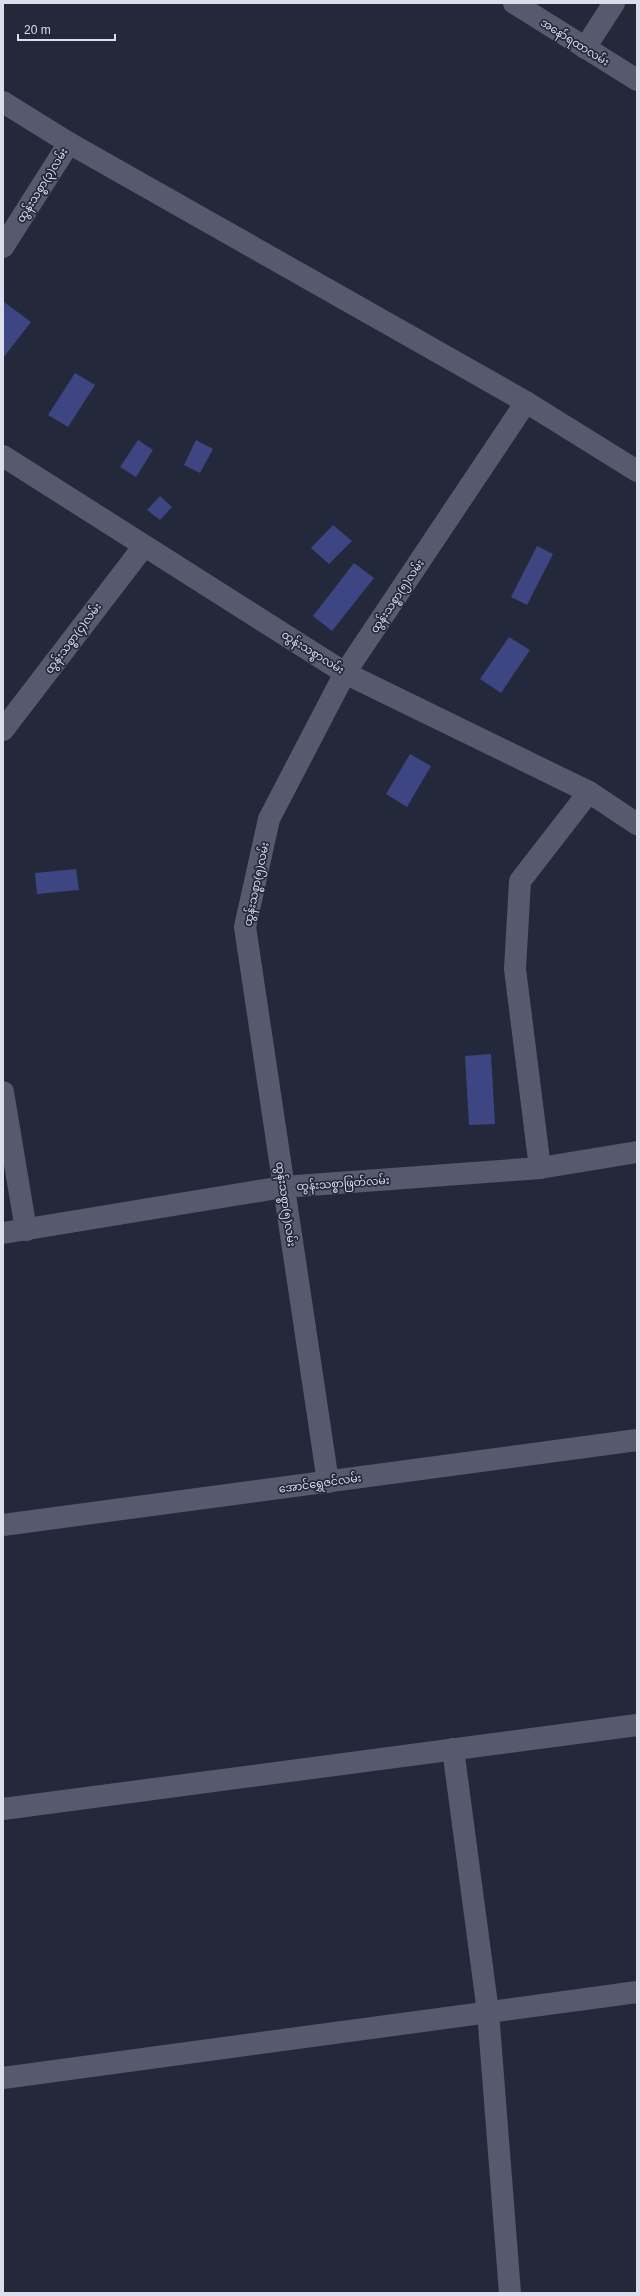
<svg xmlns="http://www.w3.org/2000/svg" width="640" height="2296" viewBox="0 0 640 2296" font-family="Arial,'Noto Sans Myanmar',sans-serif">
<style>
.building{fill:#3d4583}
.lines{fill:none;stroke-linecap:round;stroke-linejoin:round}
.minor{stroke:#555a6f;stroke-width:22}
.labels{text-anchor:middle;stroke-width:3.5;stroke-linejoin:round;paint-order:stroke}
.street-label{font-size:11px;fill:#dbdeeb;stroke:#24283b}
</style>
<rect width="100%" height="100%" fill="#24283b"/>
<g class="building">
<polygon points="4,302 31,322 3,358 3,304"/>
<polygon points="75,373 95,385 68,427 48,415"/>
<polygon points="138,440 153,450 136,477 120,467"/>
<polygon points="196,440 213,449 200,473 184,465"/>
<polygon points="160,496 172,507 160,520 147,510"/>
<polygon points="333,525 352,541 329,564 311,548"/>
<polygon points="537,546 553,554 527,605 511,597"/>
<polygon points="354,563 374,578 332,631 313,616"/>
<polygon points="509,637 530,650 501,693 480,679"/>
<polygon points="410,754 431,766 407,807 386,794"/>
<polygon points="76,869 79,890 37,894 35,873"/>
<polygon points="491,1054 495,1124 469,1125 465,1056"/>
</g>
<g class="lines">
<g class="minor">
<polyline points="514,3 637,80"/>
<polyline points="585,48 614,3"/>
<polyline points="3,102 69,143 526,402 637,471"/>
<polyline points="3,247 69,143"/>
<polyline points="3,456 345,673 589,792 637,824"/>
<polyline points="3,730 144,546"/>
<polyline points="3,1092 26,1230"/>
<polyline points="540,1168 515,969 520,881 589,792"/>
<polyline points="3,1233 283,1187 540,1168 637,1152"/>
<polyline points="328,1482 245,927 269,819 345,673 526,402"/>
<polyline points="3,1525 637,1440"/>
<polyline points="453,1749 488,2012 510,2293"/>
<polyline points="3,1809 637,1725"/>
<polyline points="3,2078 637,1992"/>
</g>
</g>
<g class="labels">
<g class="street-label">
<text transform="translate(575 42) rotate(32)" y="4">အနော်ရထာလမ်း</text>
<text transform="translate(42 185) rotate(-58)" y="4">ထွန်းသစ္စာ(၃)လမ်း</text>
<text transform="translate(397 596) rotate(-56)" y="4">ထွန်းသစ္စာ(၅)လမ်း</text>
<text transform="translate(73 638) rotate(-53)" y="4">ထွန်းသစ္စာ(၄)လမ်း</text>
<text transform="translate(313 652) rotate(32)" y="4">ထွန်းသစ္စာလမ်း</text>
<text transform="translate(256 884) rotate(-78)" y="4">ထွန်းသစ္စာ(၅)လမ်း</text>
<text transform="translate(343 1183) rotate(-4)" y="4">ထွန်းသစ္စာဖြတ်လမ်း</text>
<text transform="translate(286 1204) rotate(82)" y="4">ထွန်းသစ္စာ(၅)လမ်း</text>
<text transform="translate(320 1483) rotate(-8)" y="4">အောင်ရွှေဇင်လမ်း</text>
</g>
</g>
<rect width="640" height="2296" fill="none" stroke="#dbdeeb" stroke-width="8"/>
<path d="M18 34v6h97v-6" fill="none" stroke="#dbdeeb" stroke-width="2"/>
<text x="24" y="34" font-size="12" fill="#dbdeeb" stroke="#24283b" stroke-width="3" paint-order="stroke">20 m</text>
</svg>
